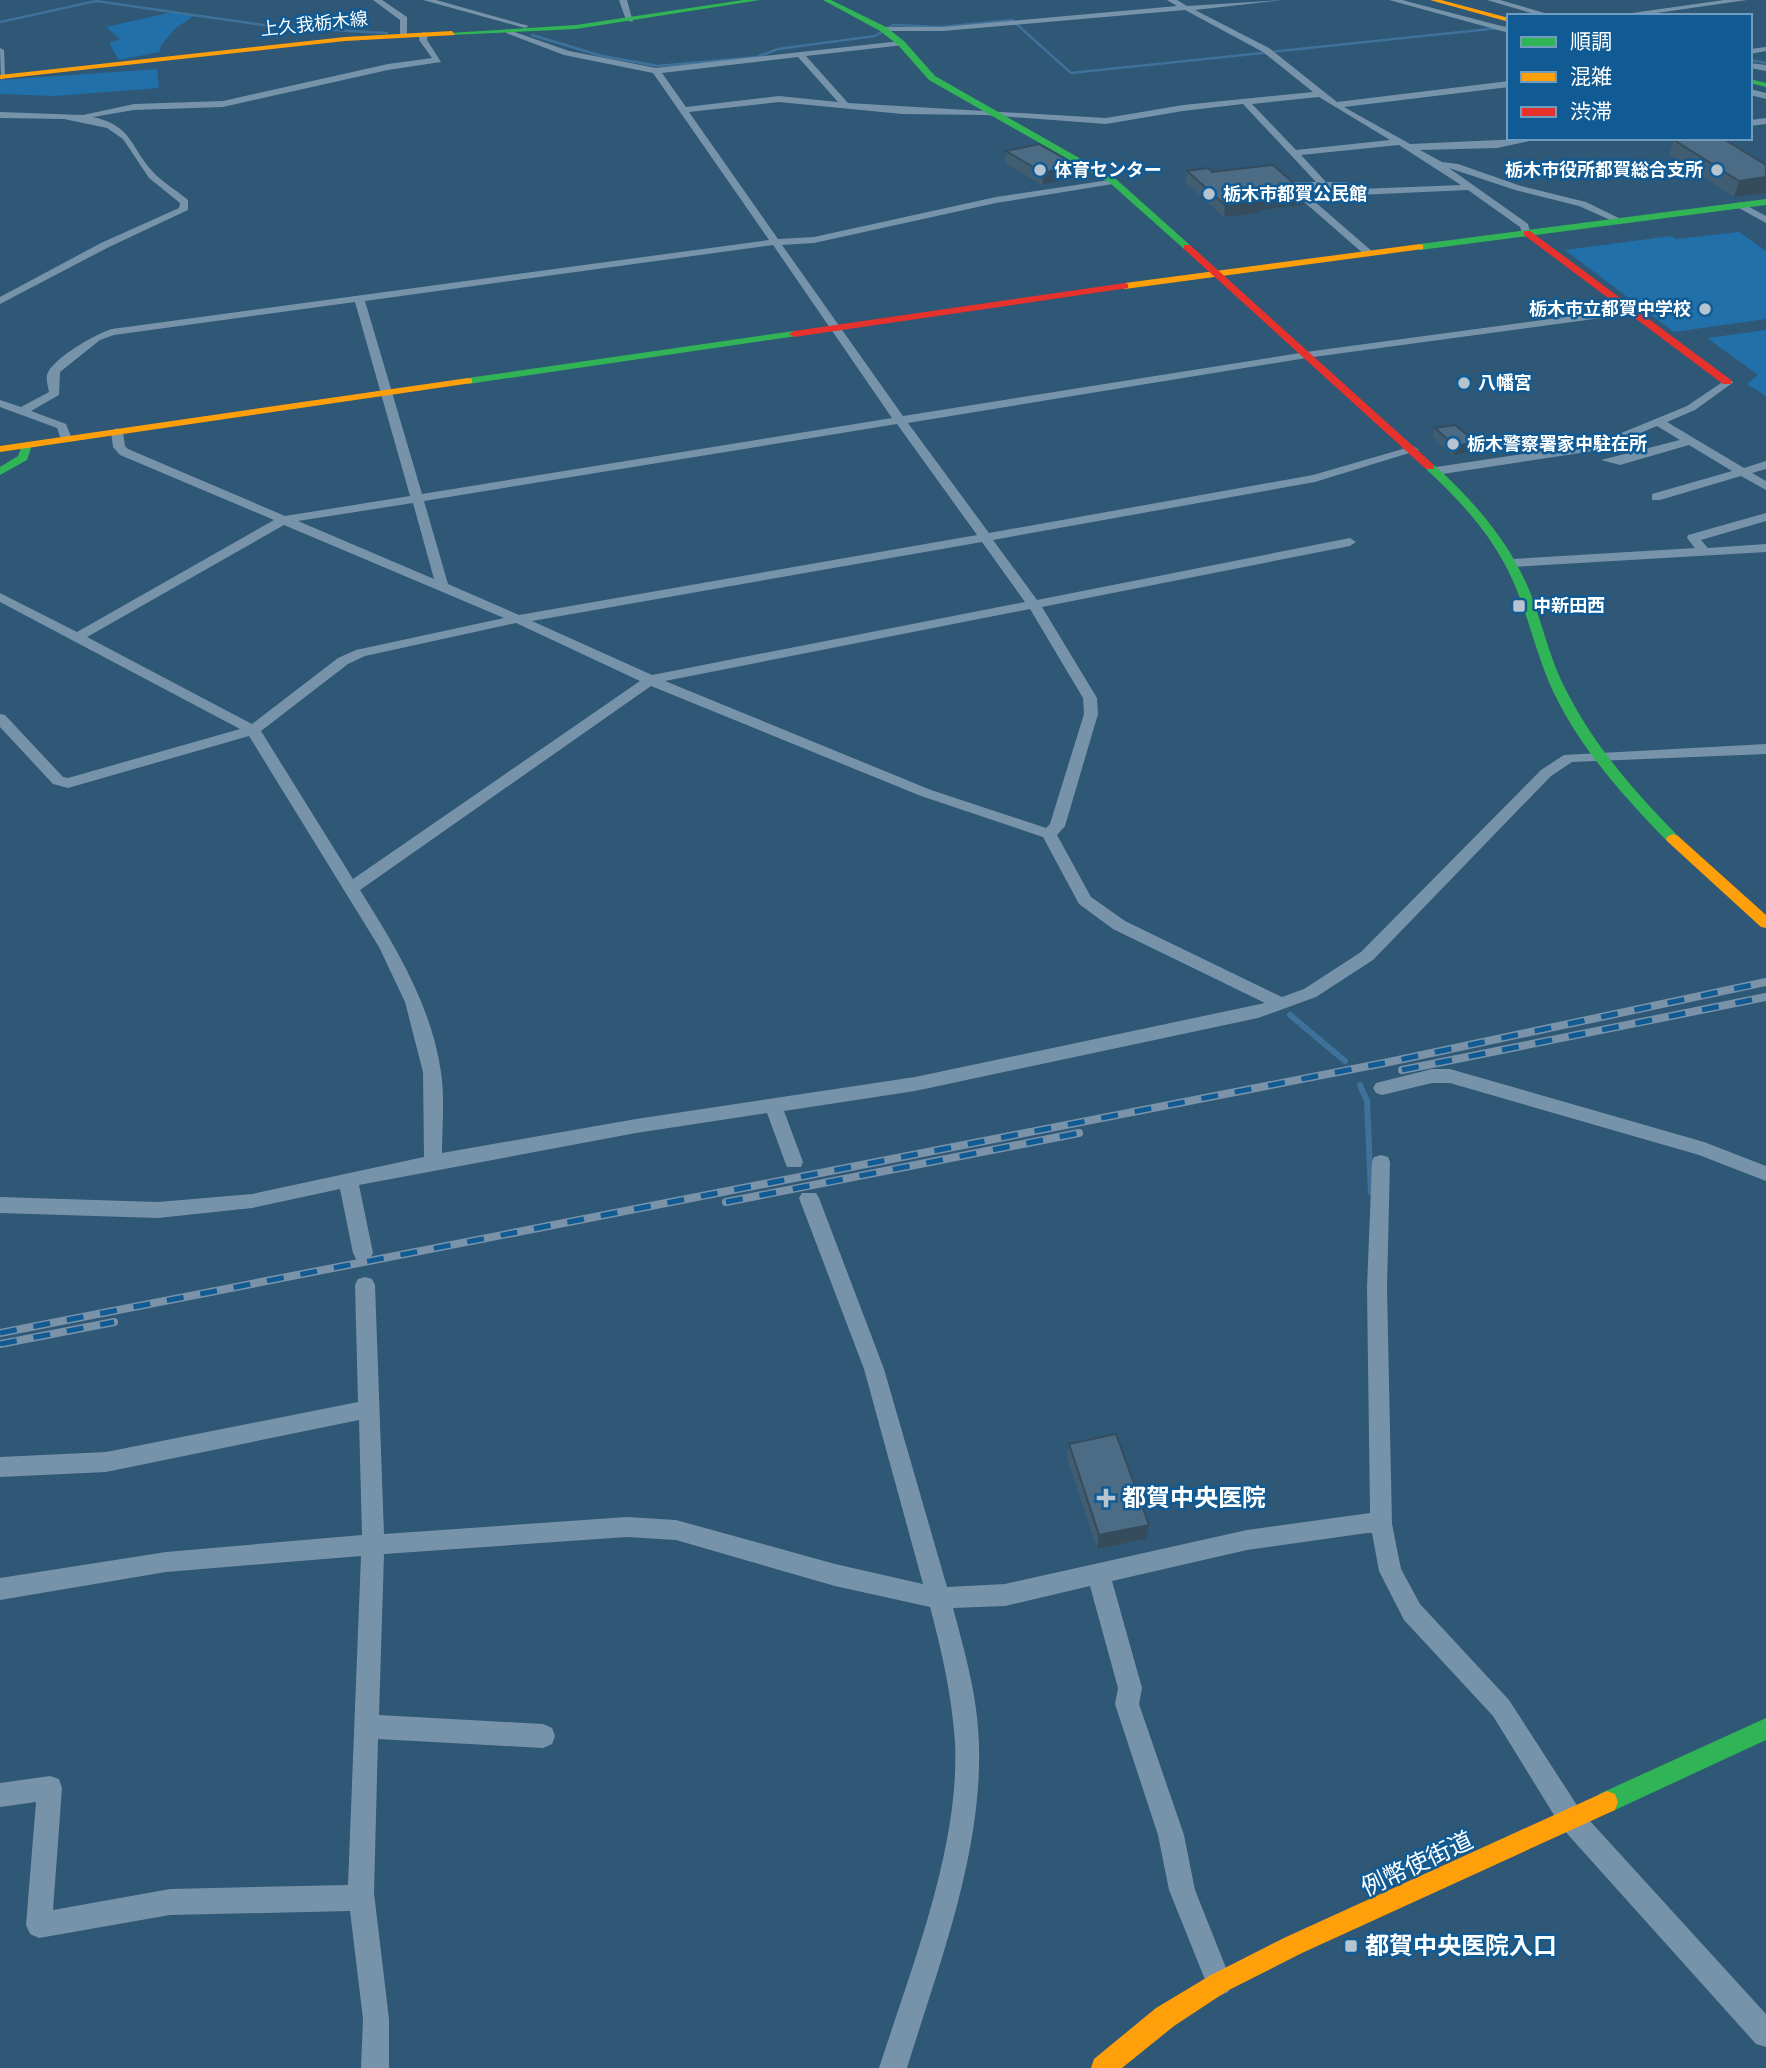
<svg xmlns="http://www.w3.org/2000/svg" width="1766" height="2068" viewBox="0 0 1766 2068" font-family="'Fira Sans','Noto Sans JP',sans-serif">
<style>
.green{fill:#2170a9}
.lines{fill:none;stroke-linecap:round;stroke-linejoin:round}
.stream-far1{stroke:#3f729b;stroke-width:2.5}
.stream{stroke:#3f729b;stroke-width:6}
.street{fill:#7793a9;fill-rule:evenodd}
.fast{fill:#30b455;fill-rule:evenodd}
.slow{fill:#ff9f0a;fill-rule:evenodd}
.jam{fill:#e5322d;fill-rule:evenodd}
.rail-casing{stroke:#7a93a9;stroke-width:8}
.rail{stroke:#115b94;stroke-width:5;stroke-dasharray:17;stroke-linecap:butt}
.wall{fill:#415d72}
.shaded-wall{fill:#354c5d}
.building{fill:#4c6c85;stroke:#354c5d;stroke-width:2}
.poi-dot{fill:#b6c4cf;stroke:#115b94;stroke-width:2.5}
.labels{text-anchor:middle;stroke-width:5;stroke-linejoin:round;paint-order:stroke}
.far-street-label{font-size:18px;fill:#fff;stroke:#115b94}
.far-poi-label{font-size:18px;font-weight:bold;fill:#fff;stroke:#115b94;text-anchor:start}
.near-poi-label{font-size:24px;font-weight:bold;fill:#fff;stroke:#115b94;text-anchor:start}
.near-street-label{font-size:24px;fill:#fff;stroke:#115b94}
</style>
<rect width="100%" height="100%" fill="#2f5776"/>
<g class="green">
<polygon points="172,12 195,15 176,28 161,45 160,52 119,60 109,43 120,39 106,27"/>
<polygon points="157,69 159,88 54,96 0,94 0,80"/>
<polygon points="1739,232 1766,251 1766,319 1674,332 1565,250 1671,236 1676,239"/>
<polygon points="1766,330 1766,396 1747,384 1758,375 1707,338"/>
</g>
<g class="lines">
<g class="stream-far1">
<polyline points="0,22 96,1 277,27 387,33"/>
<polyline points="532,35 602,56 658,66 757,57 778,49 875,36 893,25 941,27 1012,20 1071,73 1509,27"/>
<polyline points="1750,60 1766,63"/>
</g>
<g class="stream">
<polyline points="1290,1015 1345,1061"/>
<polyline points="1360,1085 1367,1101 1371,1192"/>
</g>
<g class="street">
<polygon points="373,0 382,0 407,17 407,37 400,35 400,20"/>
<polygon points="423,0 436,0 529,26 525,28"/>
<polygon points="619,0 627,0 633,22 626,20"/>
<path d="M1167 0H1177L1187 6 1282 0 1195 10 1269 48 1337 102 1509 81V87L1344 107 1410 144 1543 138 1497 148 1420 150 1442 162 1458 164 1521 186 1586 202 1625 221 1617 223 1579 206 1515 190 1449 168 1528 224 1531 235H1523L1520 227 1468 190 1358 195 1344 188H1299L1374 253 1365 255 1287 187V183L1290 182H1316L1243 104 1183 111 1106 124 986 115 902 114 779 102 689 112 778 239 814 237 996 197 1116 179V183L1113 184 996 203 814 243 782 245 903 416 1306 352 1631 308 1636 311 1631 314 1306 358 908 423 989 533 1313 475 1413 446 1419 450 1315 482 993 540 1037 600 1350 538 1356 542 1350 546 1042 607 1097 698 1098 714 1065 826 1057 835 1091 897 1125 921 1282 997 1304 989 1361 952 1541 770 1564 755 1766 744V754L1572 762 1551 776 1373 960 1316 997 1258 1018 915 1091 784 1111 803 1162 801 1167H787L785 1162 767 1113 636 1133 359 1185 373 1253 370 1259 363 1261 356 1259 353 1253 340 1189 252 1208 158 1218 0 1213V1197L158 1202 252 1194 424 1157 423 1072 405 1002 379 947 249 736 68 788 53 784 0 727V714L5 715 63 777 68 778 240 729 0 602V593L77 632 274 520 120 455 113 447 111 432 117 428 123 432 125 446 128 449 285 516 410 496 355 302 114 335 100 340 60 372 59 395 31 411 66 424 72 439 70 442H62L57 428 0 407V400L21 407 49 392C48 387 46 379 47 375 51 359 97 333 112 329L769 240 653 73 564 55 506 33V29L569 51 656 68 901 41 904 45 806 56 848 103 1106 118 1183 105 1313 92 1263 52 1185 10 943 31H883L879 29 883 27H943L1177 6ZM798 57 838 102 779 96 686 107 662 73ZM1319 97 1390 140 1296 150 1252 104ZM1399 145 1461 185 1360 189 1346 182H1326L1301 155ZM773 245 892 418 422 494 365 301ZM897 424 977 535 519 615 448 584 424 501ZM413 503 434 579 298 521ZM284 525 504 618 356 650 338 658 252 724 87 637ZM982 542 1025 602 652 675 532 621ZM1030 609 1083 698 1084 714 1050 824 1046 828 931 790 665 681ZM516 623 640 681 353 879 261 731 348 664 365 656ZM651 686 921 796 1043 837 1079 904 1113 929 1265 1003 915 1077 636 1119 442 1153C442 1127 445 1098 441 1072 431 1004 395 946 360 890Z"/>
<polygon points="1389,0 1402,0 1509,28 1509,33"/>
<polygon points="1487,0 1500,0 1555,16 1541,16"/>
<polygon points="1724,0 1747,0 1636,16 1611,16"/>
<path d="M424 32 428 34 427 40 441 62 388 70 223 107 134 110 93 117C133 126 130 147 153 172 163 183 177 190 188 200V210L109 247 0 304V297L101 243 179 208 180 203 149 178 123 139 107 128 64 119 0 118V112L83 115 134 104 223 101 388 64 432 58 419 40 420 34Z"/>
<polygon points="1766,47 1766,51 1750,54 1750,49"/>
<polygon points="0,48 4,50 5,77 1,80"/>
<polygon points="1750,63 1766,65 1766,71 1750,68"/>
<polygon points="1750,89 1766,93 1766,99 1750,95"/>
<polygon points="1766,118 1766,124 1750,126 1750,120"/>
<polygon points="1740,202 1766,216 1766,223 1737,207 1735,205"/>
<polygon points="1727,379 1733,382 1731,384 1695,410 1667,422 1744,468 1766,461 1766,469 1752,473 1766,481 1766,490 1741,476 1660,500 1652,500 1652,494 1732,471 1689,445 1620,465 1601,460 1680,440 1657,426 1600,450 1436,475 1430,471 1436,467 1597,443 1687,406"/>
<polygon points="1766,513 1766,521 1701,540 1708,548 1766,544 1766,552 1512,567 1505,563 1512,559 1695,548 1687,538 1688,535"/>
<polygon points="1432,1069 1450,1069 1704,1142 1766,1166 1766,1181 1699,1155 1450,1083 1432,1083 1382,1095 1376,1093 1373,1088 1376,1083"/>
<path d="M1381 1155 1388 1157 1390 1162 1387 1288 1392 1524 1401 1569 1420 1604 1509 1700 1580 1810 1766 2014V2047L1756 2044 1562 1828 1493 1716 1404 1620 1379 1571 1372 1533H1367L1247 1550 1112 1581 1142 1688 1139 1704 1184 1835 1195 1890 1232 1983 1228 1992 1219 1996 1210 1992 1169 1890 1158 1835 1115 1704 1118 1688 1090 1586 1005 1606 953 1608C965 1653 978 1697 979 1745 982 1855 939 1964 907 2068H879C911 1969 960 1847 955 1743 952 1696 942 1652 930 1607L835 1586 676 1540 627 1537 384 1554 379 1715 543 1724 552 1728 555 1736 552 1744 543 1748 378 1739 374 1893 389 2019V2068H361L363 2019 350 1911 170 1915 39 1938 30 1934 26 1925 36 1802 0 1807V1783L50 1776 59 1779 62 1788 53 1910 170 1889 348 1885 361 1556 166 1572 0 1600V1578L166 1552 362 1535 359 1420 106 1472 0 1477V1457L106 1452 358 1402 355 1285 358 1279 365 1277 372 1279 375 1285 384 1534 627 1517 676 1520 835 1564 923 1584 864 1369 799 1198 802 1193H816L819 1198 884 1369 947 1587 1005 1584 1247 1530 1370 1513 1367 1288 1372 1162 1374 1157Z"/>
</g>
<g class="fast">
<polygon points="743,0 760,0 576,29 452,35 448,33 576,25"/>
<polygon points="823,0 831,0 886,27 904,41 935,76 1116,179 1192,247 1184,249 1110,183 929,80 898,45 880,31"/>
<polygon points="1750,79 1766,83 1766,87 1750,83"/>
<polygon points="1766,199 1766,205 1420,250 1415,247 1420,244"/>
<polygon points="794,331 799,334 797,336 468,384 463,381 468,378"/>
<polygon points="23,443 32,445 27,460 0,475 0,467 18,456"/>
<path d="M1426 465H1434C1474 501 1509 541 1530 592 1543 625 1550 661 1567 692 1595 747 1635 792 1678 836L1680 839 1678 842H1668C1623 796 1579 747 1552 689 1538 658 1530 624 1518 593 1499 543 1465 505 1426 469Z"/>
<polygon points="1766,1718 1766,1740 1615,1810 1607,1813 1599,1810 1596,1802 1599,1794"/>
</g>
<g class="slow">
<polygon points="1430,0 1441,0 1509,18 1509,22"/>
<polygon points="452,31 455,35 345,41 0,79 0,75 345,37"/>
<polygon points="1420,244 1423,245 1423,249 1125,289 1120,286 1125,283"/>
<polygon points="468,378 472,379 472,383 0,452 0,446"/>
<polygon points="1673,834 1678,836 1766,915 1766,928 1761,927 1668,842 1666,839 1668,836"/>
<polygon points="1607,1791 1615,1794 1618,1802 1615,1810 1302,1953 1227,1991 1174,2026 1122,2068 1091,2068 1094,2059 1156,2008 1211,1975 1286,1937"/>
</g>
<g class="jam">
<polygon points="1524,231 1530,231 1731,380 1731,384 1723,384 1524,235"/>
<polygon points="1184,245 1190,245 1434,465 1434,469 1426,469 1184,249"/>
<polygon points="1125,283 1128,284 1128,288 794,337 789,334 794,331"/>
</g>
<defs>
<g id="rail">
<polyline points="1402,1070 1766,997"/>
<polyline points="726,1202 1079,1133"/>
<polyline points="0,1333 1389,1062 1766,982"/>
<polyline points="0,1344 114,1322"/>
</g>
</defs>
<use href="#rail" class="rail-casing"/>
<use href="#rail" class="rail"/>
</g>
<g class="wall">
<polygon points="1674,140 1766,165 1734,197 1669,155"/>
<polygon points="1006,151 1076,165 1075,177 1042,185 1005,163"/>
<polygon points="1187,171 1212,172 1303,205 1259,210 1259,213 1224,217 1185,183"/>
<polygon points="1435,428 1476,442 1473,451 1453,455 1433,438"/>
<polygon points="1069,1444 1146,1539 1097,1549 1067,1458"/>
</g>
<g class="shaded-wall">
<polygon points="1076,165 1075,177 1042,185 1043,173"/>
<polygon points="1766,177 1766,193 1734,197 1739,181"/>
<polygon points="1305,193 1303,205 1259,210 1259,213 1224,217 1225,205 1258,198"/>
<polygon points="1476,442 1473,451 1453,455 1455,446"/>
<polygon points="1149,1525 1146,1539 1097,1549 1099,1535"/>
</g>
<g class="building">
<polygon points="1687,138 1722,138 1766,165 1766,177 1739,181 1674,140"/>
<polygon points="1039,144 1076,165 1043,173 1006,151"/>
<polygon points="1273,165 1305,193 1258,198 1261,201 1225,205 1187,171 1208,168 1212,172"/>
<polygon points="1455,425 1476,442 1455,446 1435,428"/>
<polygon points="1116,1434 1149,1525 1099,1535 1069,1444"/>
</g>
<g class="poi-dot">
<circle cx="1040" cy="170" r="7"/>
<circle cx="1717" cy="170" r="7"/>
<circle cx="1209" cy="194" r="7"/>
<circle cx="1705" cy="309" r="7"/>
<circle cx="1464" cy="383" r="7"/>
<circle cx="1453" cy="444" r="7"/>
<rect x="1512" y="599" width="14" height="14" rx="3.5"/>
<path d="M1102.5 1487.5h7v7h7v7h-7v7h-7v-7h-7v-7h7z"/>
<rect x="1344" y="1939" width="14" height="14" rx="3.5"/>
</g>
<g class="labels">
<g class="far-street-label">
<text transform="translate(314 24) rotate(-6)" y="6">上久我栃木線</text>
</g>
<g class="far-poi-label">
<text x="1054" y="176">体育センター</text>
<text x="1703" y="176" text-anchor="end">栃木市役所都賀総合支所</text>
<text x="1223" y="200">栃木市都賀公民館</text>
<text x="1691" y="315" text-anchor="end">栃木市立都賀中学校</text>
<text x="1478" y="389">八幡宮</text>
<text x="1467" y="450">栃木警察署家中駐在所</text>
<text x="1533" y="612">中新田西</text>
</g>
<g class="near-poi-label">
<text x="1122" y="1506">都賀中央医院</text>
<text x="1365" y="1954">都賀中央医院入口</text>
</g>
<g class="near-street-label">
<text transform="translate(1417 1864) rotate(-25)" y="8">例幣使街道</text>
</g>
</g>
<rect x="1507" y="14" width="245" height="126" fill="#115b94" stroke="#709dbf" stroke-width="2"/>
<rect x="1521" y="37" width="35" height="10" fill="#30b455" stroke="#709dbf" stroke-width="2"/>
<text x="1570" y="49" font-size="21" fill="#ffffff">順調</text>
<rect x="1521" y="72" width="35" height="10" fill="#ff9f0a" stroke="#709dbf" stroke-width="2"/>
<text x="1570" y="84" font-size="21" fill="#ffffff">混雑</text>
<rect x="1521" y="107" width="35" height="10" fill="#e5322d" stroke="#709dbf" stroke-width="2"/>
<text x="1570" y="119" font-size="21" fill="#ffffff">渋滞</text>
</svg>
